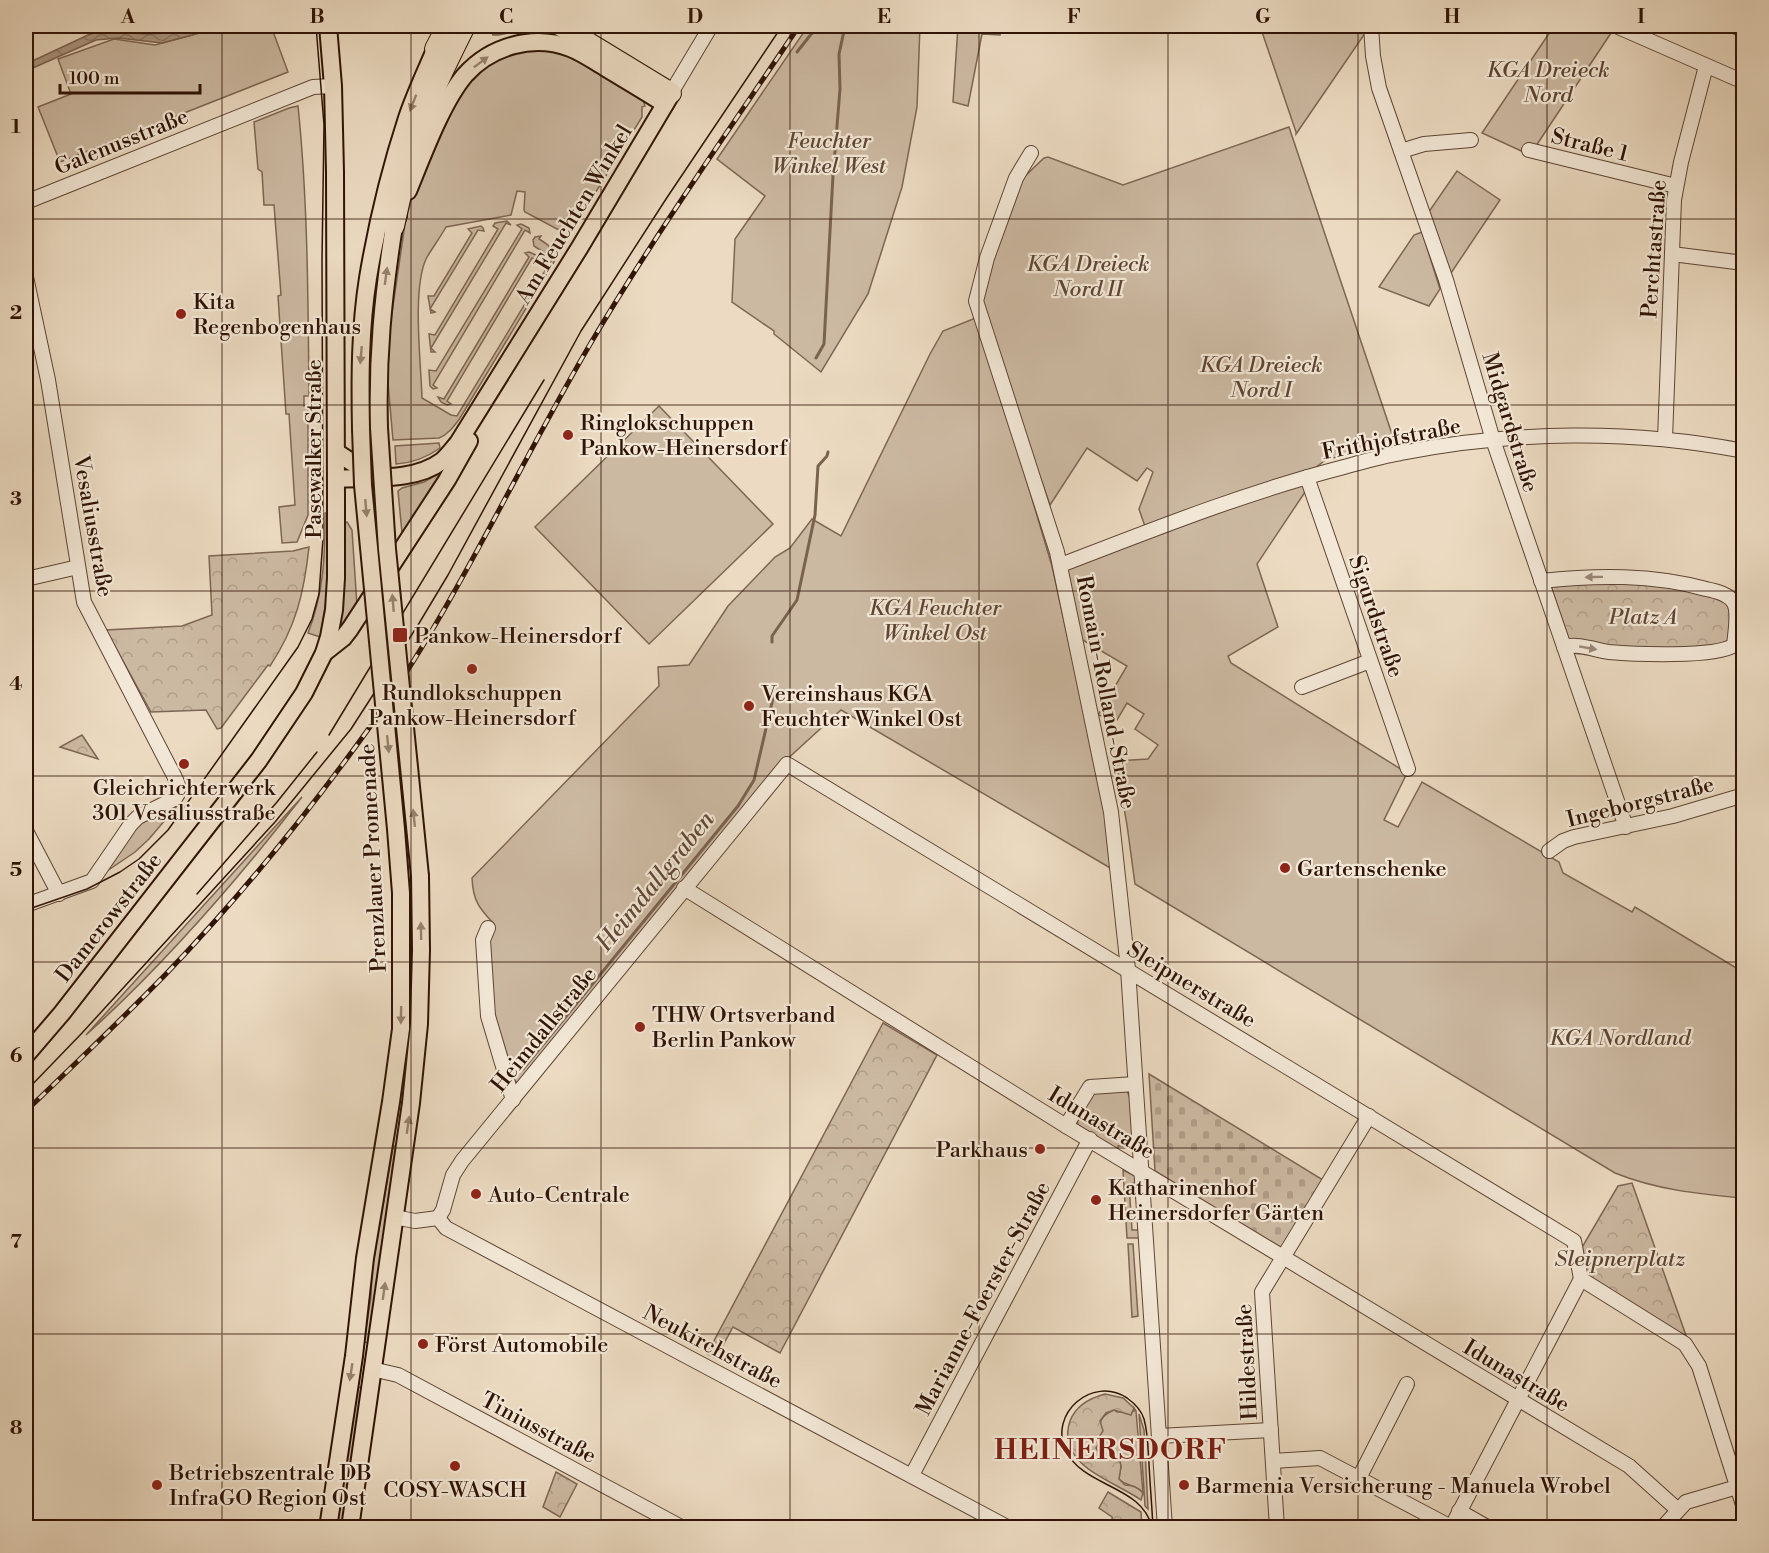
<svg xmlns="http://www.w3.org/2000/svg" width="1769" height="1553" viewBox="0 0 1769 1553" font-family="'Libre Bodoni',serif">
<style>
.green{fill:#ccb9a2;stroke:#7e6654;stroke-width:1.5}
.forest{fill:url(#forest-crowns);stroke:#7e6654;stroke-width:1.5}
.cemetery{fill:url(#cemetery-stones);stroke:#7e6654;stroke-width:1.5}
.water{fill:url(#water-waves);stroke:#7a6250;stroke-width:1.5}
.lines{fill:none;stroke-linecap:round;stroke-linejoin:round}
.stream{stroke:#7a6250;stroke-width:3}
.minor-casing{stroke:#5e4534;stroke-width:16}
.major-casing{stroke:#2f1305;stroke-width:20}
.highway-casing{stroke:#2f1305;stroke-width:22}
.minor{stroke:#f3e8d7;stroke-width:14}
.major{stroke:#ecdbc2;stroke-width:16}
.highway{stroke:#ecdbc2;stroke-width:20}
.tram{stroke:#2f1305;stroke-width:1.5}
.rail-casing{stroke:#2f1305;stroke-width:5}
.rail{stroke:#f3e8d7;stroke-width:3;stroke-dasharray:9;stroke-linecap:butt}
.major-bridge-casing{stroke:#2f1305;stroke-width:20;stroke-linecap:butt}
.major-bridge{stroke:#ecdbc2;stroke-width:16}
.oneway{fill:#97816d}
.oneway2{fill:#9b8878}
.grid{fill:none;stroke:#2f1305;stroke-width:1.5;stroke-opacity:0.55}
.poi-dot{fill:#8f2418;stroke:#f3e8d7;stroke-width:2}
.labels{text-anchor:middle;stroke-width:4.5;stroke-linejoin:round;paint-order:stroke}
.park-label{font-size:22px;font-style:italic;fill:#5e4534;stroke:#f3e8d7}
.street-label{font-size:22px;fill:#2f1305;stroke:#f3e8d7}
.poi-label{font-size:22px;fill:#2f1305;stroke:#f3e8d7;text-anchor:start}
.water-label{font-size:24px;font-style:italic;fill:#614837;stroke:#f3e8d7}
.district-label{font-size:28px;font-weight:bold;letter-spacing:1.5px;fill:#7a1f14;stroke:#f3e8d7}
.neatline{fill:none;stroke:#2f1305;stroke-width:2}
.grid-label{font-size:20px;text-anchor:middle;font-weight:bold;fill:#2f1305}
</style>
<defs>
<pattern id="forest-crowns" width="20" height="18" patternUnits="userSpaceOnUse" patternTransform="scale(1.5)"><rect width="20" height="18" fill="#ccb9a2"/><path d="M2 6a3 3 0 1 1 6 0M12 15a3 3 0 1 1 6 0" fill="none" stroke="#b09e8a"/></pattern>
<pattern id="cemetery-stones" width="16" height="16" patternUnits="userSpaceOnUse" patternTransform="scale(1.5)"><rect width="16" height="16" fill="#ccb9a2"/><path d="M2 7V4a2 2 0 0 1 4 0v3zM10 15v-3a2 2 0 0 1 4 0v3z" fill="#b09e8a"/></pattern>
<pattern id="water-waves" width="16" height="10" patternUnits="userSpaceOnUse" patternTransform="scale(1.5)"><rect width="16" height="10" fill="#ac9782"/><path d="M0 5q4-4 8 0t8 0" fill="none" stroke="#8c7a68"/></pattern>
</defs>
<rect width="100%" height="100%" fill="#ecdbc2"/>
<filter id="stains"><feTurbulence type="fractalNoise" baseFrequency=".00333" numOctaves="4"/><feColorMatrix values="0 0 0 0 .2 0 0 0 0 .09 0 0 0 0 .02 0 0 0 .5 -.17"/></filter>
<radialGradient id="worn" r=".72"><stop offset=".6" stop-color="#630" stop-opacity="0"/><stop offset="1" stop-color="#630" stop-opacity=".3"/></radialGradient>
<g class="green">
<polygon points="226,26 271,26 288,72 60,162 38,107 71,94 58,59 114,39 155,45"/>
<polygon points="808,26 920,26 917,107 902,187 868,294 821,372 774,334 774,331 732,302 735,239 765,196 717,159"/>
<polygon points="958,26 1001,26 1000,35 982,34 968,106 953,102"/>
<polygon points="1260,26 1370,26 1296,134 1296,132"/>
<polygon points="1554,26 1603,26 1613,30 1530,155 1482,133"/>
<path d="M533 48 568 54 643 100 645 106 642 107V117L572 231 557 229 525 212 524 210 525 192 517 191 511 215 446 227C440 238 432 248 426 259 412 290 421 362 422 398L451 415 457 416 551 261 548 255 534 246 533 240 535 237 541 236 539 239C549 245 555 249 554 262L460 418C454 426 448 435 439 438L393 440 387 372 389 333 405 224 413 193 441 127 466 84 479 70 505 54Z"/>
<path d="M298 106C308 203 308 299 309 396H304V406H308V515L297 542 282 543 279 507 295 505 289 414H286L278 296 281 295 274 205H264L262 172 258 169 254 122 289 108Z"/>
<path d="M1289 127 1396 446 1327 459 1303 477 1305 492 1257 564 1278 627 1228 656 1231 663 1407 773 1384 820 1398 827 1422 782 1559 862 1563 873 1632 912 1635 907 1743 972V1198C1699 1194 1657 1190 1615 1173L1135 884 1127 825 1116 761 1148 759 1158 745 1135 729 1144 714 1127 703 1117 720 1098 715 1127 666 1081 639 1065 572 1070 566 1148 535 1139 509 1153 472 1147 468 1137 481 1087 448 1050 505 985 322 982 302 992 260 1021 180 1044 158 1048 157 1123 185Z"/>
<polygon points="1457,171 1500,200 1449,276 1428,213"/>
<polygon points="507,221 511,225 506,223 431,348 435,352 431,352 429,334 435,335 498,229 493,226 495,223"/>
<polygon points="521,224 529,228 530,233 525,230 433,385 437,388 433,389 430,386 429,370 436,371 522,229 517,225"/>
<polygon points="481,226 483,228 484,231 478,230 430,309 435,312 431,313 428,296 434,296 472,233 468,229"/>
<polygon points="1422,232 1440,289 1429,306 1379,287 1414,235"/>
<polygon points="529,252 536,255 537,260 532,258 447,401 451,404 447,405 441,402 438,397 444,399 529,257 525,253"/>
<path d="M978 317 1052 566 1105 807 1112 869 841 710 784 762 517 1083 507 1071 498 1039 489 985 487 951 494 924C479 908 473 901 472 878L659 686 658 667 689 665 728 606 775 557 790 548 812 519 841 536 930 354 943 331Z"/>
<polygon points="659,406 773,524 649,644 535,527"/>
<path d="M439 443 440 448C426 458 412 463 396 464L395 446Z"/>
<polygon points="440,473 442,474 405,533 402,533 398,491 402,488 424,482"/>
<path d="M325 513H328V590L320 637 308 633C324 592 325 557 325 513Z"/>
<polygon points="347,522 352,530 357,606 341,629 338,626 343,524"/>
<path d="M302 797C236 882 166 963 86 1035Z"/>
<polygon points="183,799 149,839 135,852 107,871 128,836 145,817"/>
<polygon points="1127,1091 1130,1098 1133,1146 1118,1146 1118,1150 1078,1125 1077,1119 1091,1093"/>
<polygon points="393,1146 396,1146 368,1343 364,1342 371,1297 372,1270"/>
<polygon points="1123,1170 1135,1176 1136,1183 1129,1184 1132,1230 1139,1230 1139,1238 1127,1238"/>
<polygon points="1128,1244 1133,1244 1138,1316 1132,1317"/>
<polygon points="358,1387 362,1388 342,1527 336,1528"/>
<path d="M1134 1408 1136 1411 1143 1493C1136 1484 1127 1487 1119 1479L1121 1466 1101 1456 1096 1448C1106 1433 1090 1420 1114 1410L1117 1412 1134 1411Z"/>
<polygon points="1139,1414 1144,1430 1148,1509 1145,1506"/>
</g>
<g class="forest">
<path d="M309 547C304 593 296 627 270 666L268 665 221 728 217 729 206 710 151 712 106 630 182 626 212 615 209 556 293 551Z"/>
<polygon points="1633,582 1678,588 1731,601 1729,644 1692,648 1626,648 1569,640 1550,584"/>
<polygon points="82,735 98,759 60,747"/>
<polygon points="883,1023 937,1055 780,1353 733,1327 716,1358 707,1354"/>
<polygon points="1632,1183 1688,1341 1589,1280 1581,1249 1618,1186"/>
<path d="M1105 1394 1123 1398 1134 1408 1131 1415 1114 1410 1106 1413 1100 1421 1103 1431 1099 1437 1101 1440 1096 1448 1101 1456 1120 1461 1121 1466 1119 1479 1125 1485C1132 1485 1138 1487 1143 1493L1141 1500C1114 1481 1055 1465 1070 1421 1076 1405 1090 1398 1105 1394Z"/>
<polygon points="556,1472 577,1484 560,1517 543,1507"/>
<polygon points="1108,1492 1141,1512 1142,1527 1113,1527 1112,1517 1099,1508"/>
</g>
<polygon class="cemetery" points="1149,1074 1323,1180 1282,1249 1155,1171"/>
<g class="water">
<polygon points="194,26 214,26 192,35 162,43 118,38 96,40 26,71 26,64 88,35 100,31 146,34 170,33"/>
<polygon points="488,26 532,26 529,29 498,35 493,35"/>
</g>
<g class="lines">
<g class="stream">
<polyline points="1716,26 1744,37"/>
<polyline points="797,52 812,33 824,29"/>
<polyline points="816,358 824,344 833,175 840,89 839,54 845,26"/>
<polyline points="772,642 772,636 797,600 815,515 818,466 827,456 828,452"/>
<polyline points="523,1069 738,806 754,780 774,694"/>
</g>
<defs>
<g id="minor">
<polyline points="1371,26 1373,56 1379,88 1446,280 1493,440 1626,827"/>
<polyline points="1616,26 1744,82"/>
<polyline points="671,93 711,26"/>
<polyline points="1529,150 1676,186"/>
<polyline points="1401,151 1424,144 1471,140"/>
<polyline points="1031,153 1016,178 987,258 976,301 1057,552 1111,812 1128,969 1165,1528"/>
<polyline points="26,202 313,87 333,86"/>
<polyline points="1672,254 1744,263"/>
<path d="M26 277 48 380 84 602 170 768C175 778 184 790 174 799L138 817 131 824 92 881 26 905"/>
<polyline points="1665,439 1674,200 1681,162 1706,66"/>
<polyline points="1307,477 1408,769"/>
<path d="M1061 565C1154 529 1247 492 1344 467 1362 462 1382 456 1401 453 1513 431 1631 429 1744 451"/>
<polyline points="26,579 78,567"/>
<path d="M1541 581C1596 575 1652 574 1706 589 1716 591 1729 594 1734 603 1739 612 1735 635 1734 645 1717 658 1632 654 1609 652 1595 650 1578 643 1564 647"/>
<polyline points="1302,687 1370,661"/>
<polyline points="26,831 59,894"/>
<polyline points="1549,851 1563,841 1574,837 1673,816 1744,795"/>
<polyline points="684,888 1066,1126 1629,1466 1678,1510"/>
<polyline points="488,928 483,940 488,1016 513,1100"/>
<polyline points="1066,1126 1090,1087 1135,1084"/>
<polyline points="394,1217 415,1221 438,1218"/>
<polyline points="438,1218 443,1210 453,1175 462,1161 787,764 1574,1241 1581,1279 1685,1344 1699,1366 1744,1508"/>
<polyline points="438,1218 446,1228 1009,1528"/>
<polyline points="372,1369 398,1375 683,1528"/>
<polyline points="1159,1436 1271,1430"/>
<polyline points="1273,1461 1320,1458 1451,1527"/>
<polyline points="912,1475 1090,1139"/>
<polyline points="1359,1478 1407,1384"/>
<polyline points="1459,1511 1489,1528"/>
<polyline points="1277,1528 1262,1292 1369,1116"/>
<polyline points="1451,1528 1581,1279"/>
<polyline points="1662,1528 1686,1502 1737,1487"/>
</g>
<g id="major">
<path d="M408 191C422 157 442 102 465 75 491 46 533 34 570 48 583 53 594 61 606 68 626 80 646 92 665 104"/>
<path d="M379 428C377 357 383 296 394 226L398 215"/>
<path d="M361 429C360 379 360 328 368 278 377 224 390 170 407 118 416 91 429 65 440 38"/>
<polyline points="336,452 373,476"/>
<path d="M336 479C370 477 414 482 442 461 448 456 453 449 458 443L580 247 670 96"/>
<polyline points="324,653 343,638 350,629 447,480 469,441"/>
<polyline points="26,1055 62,1013 259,760 304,693 324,653 329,637 334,610 336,578 336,497 335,172 333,86 328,26"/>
<polyline points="328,1528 354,1356 365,1258 391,1102 401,1029 401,893"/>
<polyline points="350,1528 411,1103 419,1024 421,950 420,876"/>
</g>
<g id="highway">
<polyline points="561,26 671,93"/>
<polyline points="435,49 447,26"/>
<path d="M394 226C399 203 404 180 410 158 422 112 444 68 465 26"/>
</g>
</defs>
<use href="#minor" class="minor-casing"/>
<use href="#major" class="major-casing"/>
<use href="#highway" class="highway-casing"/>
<use href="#minor" class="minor"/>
<use href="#major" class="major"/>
<use href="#highway" class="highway"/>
<g class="tram">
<polyline points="329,735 544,380"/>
<polyline points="197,894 277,802 317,752"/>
<polyline points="26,910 87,889 120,872 139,859 168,830 298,647 312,619 319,594 323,539 322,260 324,125 316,26"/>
<polyline points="26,1091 82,1033 275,822 351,729 418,625 448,575 581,331 666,199 782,26"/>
<path d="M1152 1528C1143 1485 1084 1488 1066 1451 1048 1414 1092 1375 1127 1398 1134 1403 1141 1409 1144 1419 1148 1433 1148 1449 1149 1464 1150 1485 1152 1506 1153 1528"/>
</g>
<defs>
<path id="rail" d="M26 1111C73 1066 120 1021 165 975 238 899 305 817 367 731 454 609 516 470 592 341 656 233 729 130 799 26"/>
</defs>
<use href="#rail" class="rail-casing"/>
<use href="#rail" class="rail"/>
<defs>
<g id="major-bridge">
<polyline points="379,428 387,549 420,876"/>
<polyline points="361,429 363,485 396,829 401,893"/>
</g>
</defs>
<use href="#major-bridge" class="major-bridge-casing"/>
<use href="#major-bridge" class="major-bridge"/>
</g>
<defs><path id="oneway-solid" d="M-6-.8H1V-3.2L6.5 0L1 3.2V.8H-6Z" transform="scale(1.5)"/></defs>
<g class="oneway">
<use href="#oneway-solid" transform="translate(481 62) rotate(-37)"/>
<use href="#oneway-solid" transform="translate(413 103) rotate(111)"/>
<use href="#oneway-solid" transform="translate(386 276) rotate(-82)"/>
<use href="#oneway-solid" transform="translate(361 355) rotate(95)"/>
<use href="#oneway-solid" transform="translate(366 508) rotate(85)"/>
<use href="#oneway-solid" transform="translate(393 603) rotate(-95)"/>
<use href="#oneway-solid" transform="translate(388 744) rotate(84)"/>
<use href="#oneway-solid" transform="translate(414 818) rotate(-96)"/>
<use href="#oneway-solid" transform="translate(421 931) rotate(-91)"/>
<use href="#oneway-solid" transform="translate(401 1015) rotate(91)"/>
<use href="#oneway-solid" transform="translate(408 1125) rotate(-82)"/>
<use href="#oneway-solid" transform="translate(384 1291) rotate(-82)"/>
<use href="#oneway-solid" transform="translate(351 1372) rotate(99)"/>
</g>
<g class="oneway2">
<use href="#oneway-solid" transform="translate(1594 577) rotate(179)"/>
<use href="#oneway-solid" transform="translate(1588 648) rotate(10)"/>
</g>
<path class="grid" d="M222 26V1528M411 26V1528M601 26V1528M790 26V1528M979 26V1528M1168 26V1528M1358 26V1528M1547 26V1528M26 219H1744M26 405H1744M26 591H1744M26 776H1744M26 962H1744M26 1148H1744M26 1334H1744"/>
<g class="poi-dot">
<circle cx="181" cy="314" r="6"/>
<circle cx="568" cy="435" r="6"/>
<rect x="392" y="627" width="16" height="16" rx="3"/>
<circle cx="472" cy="669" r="6"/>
<circle cx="749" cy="706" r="6"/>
<circle cx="184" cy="764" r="6"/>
<circle cx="1285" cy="868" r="6"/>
<circle cx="640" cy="1027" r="6"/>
<circle cx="1040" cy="1149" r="6"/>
<circle cx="476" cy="1194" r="6"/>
<circle cx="1096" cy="1200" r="6"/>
<circle cx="423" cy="1344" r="6"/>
<circle cx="455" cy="1466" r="6"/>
<circle cx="157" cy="1485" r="6"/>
<circle cx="1184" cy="1485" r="6"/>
</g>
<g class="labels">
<g class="park-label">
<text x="1548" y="77">KGA Dreieck<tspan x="1548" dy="25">Nord</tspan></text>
<text x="829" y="148">Feuchter<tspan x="829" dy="25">Winkel West</tspan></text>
<text x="1088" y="271">KGA Dreieck<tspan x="1088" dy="25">Nord II</tspan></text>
<text x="1261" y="372">KGA Dreieck<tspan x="1261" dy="25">Nord I</tspan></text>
<text x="935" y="615">KGA Feuchter<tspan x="935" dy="25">Winkel Ost</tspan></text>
<text x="1643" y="624">Platz A</text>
<text x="1620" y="1045">KGA Nordland</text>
<text x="1620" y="1266">Sleipnerplatz</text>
</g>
<g class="street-label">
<text transform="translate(121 141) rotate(-22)" y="8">Galenusstraße</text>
<text transform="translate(1590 144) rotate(14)" y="8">Straße 1</text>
<text transform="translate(573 214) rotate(-59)" y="8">Am Feuchten Winkel</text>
<text transform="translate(1653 249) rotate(-86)" y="8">Perchtastraße</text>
<text transform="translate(1511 422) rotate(73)" y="8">Midgardstraße</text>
<text transform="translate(1391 438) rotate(-11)" y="8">Frithjofstraße</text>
<text transform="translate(313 449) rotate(-90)" y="8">Pasewalker Straße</text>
<text transform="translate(94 526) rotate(80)" y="8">Vesaliusstraße</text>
<text transform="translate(1377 616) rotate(71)" y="8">Sigurdstraße</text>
<text transform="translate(1107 692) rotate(79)" y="8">Romain-Rolland-Straße</text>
<text transform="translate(1640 801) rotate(-14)" y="8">Ingeborgstraße</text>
<text transform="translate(372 858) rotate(-93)" y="8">Prenzlauer Promenade</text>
<text transform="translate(108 917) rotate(-52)" y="8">Damerowstraße</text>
<text transform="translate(1192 984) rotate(31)" y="8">Sleipnerstraße</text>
<text transform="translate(543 1029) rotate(-51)" y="8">Heimdallstraße</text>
<text transform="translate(1102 1122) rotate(31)" y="8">Idunastraße</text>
<text transform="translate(982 1298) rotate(-62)" y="8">Marianne-Foerster-Straße</text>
<text transform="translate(713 1346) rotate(28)" y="8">Neukirchstraße</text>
<text transform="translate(1246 1362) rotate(-93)" y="8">Hildestraße</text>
<text transform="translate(1517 1375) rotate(31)" y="8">Idunastraße</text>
<text transform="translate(539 1427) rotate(28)" y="8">Tiniusstraße</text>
</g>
<g class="poi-label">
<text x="193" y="309">Kita<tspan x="193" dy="25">Regenbogenhaus</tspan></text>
<text x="580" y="430">Ringlokschuppen<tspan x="580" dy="25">Pankow-Heinersdorf</tspan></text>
<text x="414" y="643">Pankow-Heinersdorf</text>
<text x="472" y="700" text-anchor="middle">Rundlokschuppen<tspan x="472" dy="25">Pankow-Heinersdorf</tspan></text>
<text x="761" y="701">Vereinshaus KGA<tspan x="761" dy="25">Feuchter Winkel Ost</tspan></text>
<text x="184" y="795" text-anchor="middle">Gleichrichterwerk<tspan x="184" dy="25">301 Vesaliusstraße</tspan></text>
<text x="1297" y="876">Gartenschenke</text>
<text x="652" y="1022">THW Ortsverband<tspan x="652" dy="25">Berlin Pankow</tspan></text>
<text x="1028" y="1157" text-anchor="end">Parkhaus</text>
<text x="1108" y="1195">Katharinenhof<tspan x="1108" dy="25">Heinersdorfer Gärten</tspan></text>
<text x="488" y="1202">Auto-Centrale</text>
<text x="435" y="1352">Först Automobile</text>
<text x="169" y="1480">Betriebszentrale DB<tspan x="169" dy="25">InfraGO Region Ost</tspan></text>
<text x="1196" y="1493">Barmenia Versicherung - Manuela Wrobel</text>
<text x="455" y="1497" text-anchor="middle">COSY-WASCH</text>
</g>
<g class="water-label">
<text transform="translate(655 881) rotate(-51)" y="8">Heimdallgraben</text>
</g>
<g class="district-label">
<text x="1111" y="1459">HEINERSDORF</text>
</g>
</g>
<rect width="1769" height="1553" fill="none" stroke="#ecdbc2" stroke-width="66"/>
<path d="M60 84v9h140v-9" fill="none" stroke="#2f1305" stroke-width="3"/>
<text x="69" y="84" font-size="18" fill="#2f1305" stroke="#f3e8d7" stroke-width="4.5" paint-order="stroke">100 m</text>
<rect x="33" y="33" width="1703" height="1487" class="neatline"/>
<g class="grid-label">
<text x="128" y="23">A</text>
<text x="317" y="23">B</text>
<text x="506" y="23">C</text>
<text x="695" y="23">D</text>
<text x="884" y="23">E</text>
<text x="1074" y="23">F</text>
<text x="1263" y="23">G</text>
<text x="1452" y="23">H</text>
<text x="1641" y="23">I</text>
<text x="16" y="133">1</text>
<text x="16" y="319">2</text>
<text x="16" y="505">3</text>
<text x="16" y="690">4</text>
<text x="16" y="876">5</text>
<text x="16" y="1062">6</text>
<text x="16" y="1248">7</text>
<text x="16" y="1434">8</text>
</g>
<rect width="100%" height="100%" filter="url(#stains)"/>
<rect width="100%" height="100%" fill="url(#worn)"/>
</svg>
